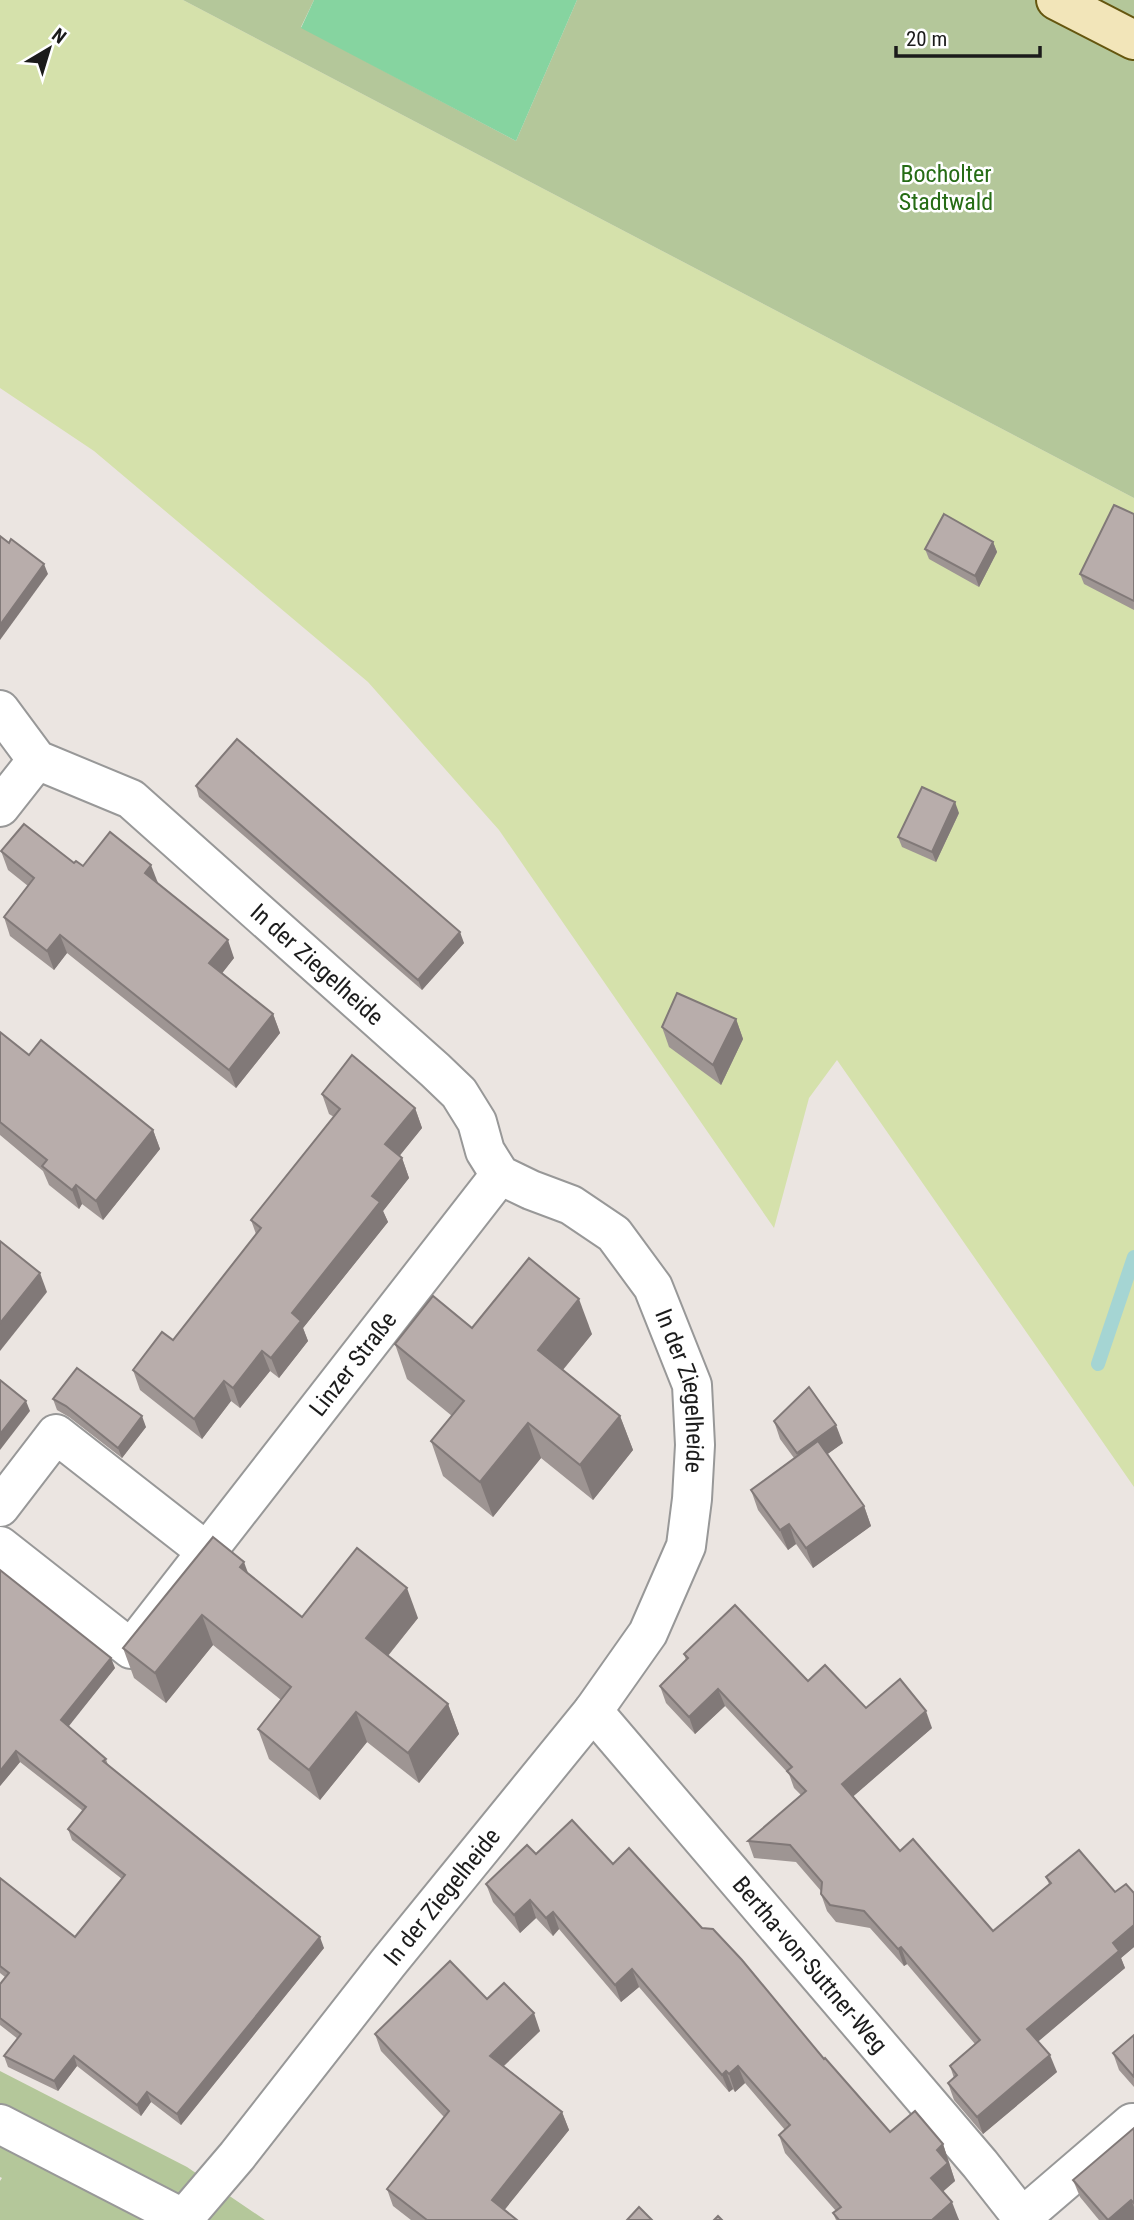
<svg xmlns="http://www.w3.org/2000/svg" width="1134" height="2220" viewBox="0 0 1134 2220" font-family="'Roboto Condensed',sans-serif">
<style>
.grass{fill:#d5e1ab}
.forest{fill:#b4c79a}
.pitch{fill:#86d4a0}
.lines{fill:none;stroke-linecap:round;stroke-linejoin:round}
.stream{stroke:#a5d5d3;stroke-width:14}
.street-casing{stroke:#989898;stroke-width:42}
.secondary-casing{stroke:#65560f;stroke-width:42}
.street{stroke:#fff;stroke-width:38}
.secondary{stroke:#f2e5b9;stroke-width:38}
.wall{fill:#9e9593}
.shaded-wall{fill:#817978}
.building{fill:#b8adab;stroke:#817978;stroke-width:2}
.labels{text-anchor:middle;stroke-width:5;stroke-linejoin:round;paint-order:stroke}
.park-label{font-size:24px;fill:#266c15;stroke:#fff}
.street-label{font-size:24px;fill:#1b1b1b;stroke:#fff}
</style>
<rect width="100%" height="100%" fill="#ebe5e1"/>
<polygon class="grass" points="0,0 183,0 1134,498 1134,1487 837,1060 809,1098 774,1228 499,830 368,682 94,451 0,388"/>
<g class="forest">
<polygon points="183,0 314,0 301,27 516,141 577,0 1134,0 1134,498"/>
<polygon points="0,2071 187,2167 265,2220 0,2220 0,2181 2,2178 0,2177"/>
</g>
<polygon class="pitch" points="314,0 577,0 516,141 301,28"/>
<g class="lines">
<polyline class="stream" points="1098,1364 1134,1257"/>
<defs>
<g id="street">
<path id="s1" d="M0 710 37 760 131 799 435 1070 459 1093 477 1122 485 1151 500 1175 531 1190 571 1205 614 1234 653 1287 692 1385 695 1445 692 1499 686 1546 648 1633 593 1711 388 1963 237 2156 184 2218"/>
<polyline points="0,807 37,760"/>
<polyline points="0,1507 56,1434 207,1552"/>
<path id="s2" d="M0 1546 131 1649 500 1175"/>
<path id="s3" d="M593 1711 980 2164 1024 2220"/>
<polyline points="0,2124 186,2220"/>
<polyline points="1019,2220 1132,2123"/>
</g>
<polyline id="secondary" points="1056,0 1134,40"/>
</defs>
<use href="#street" class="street-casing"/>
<use href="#secondary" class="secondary-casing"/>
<use href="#street" class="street"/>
<use href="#secondary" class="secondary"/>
</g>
<g class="wall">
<polygon points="1134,514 1134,610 1084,584 1080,574"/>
<polygon points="993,542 997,552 979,587 929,559 925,549"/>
<polygon points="196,786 464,943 422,990 199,797"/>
<polygon points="959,813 936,862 902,847 898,837"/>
<polygon points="1,851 74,863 158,883 234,958 222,973 273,1014 280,1033 236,1088 67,953 54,970 10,936 4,917 28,886 8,870"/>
<polygon points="736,1019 743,1039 721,1085 669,1047 662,1027"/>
<polygon points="0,1032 29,1055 153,1130 160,1149 103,1220 82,1204 79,1209 49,1185 43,1171 0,1135"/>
<polygon points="322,1094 415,1108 422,1128 399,1156 402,1158 409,1178 383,1211 388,1222 303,1328 308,1341 279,1378 270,1371 240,1408 231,1401 202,1439 140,1390 133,1370 173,1340 256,1234 251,1220 334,1117 329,1114"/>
<polygon points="472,1328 592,1334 563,1370 620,1416 633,1450 593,1500 541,1458 493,1517 443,1476 431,1441 452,1416 407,1379 395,1344"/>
<polygon points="53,1399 146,1427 122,1458 69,1417 57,1410"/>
<polygon points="774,1421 843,1443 827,1454 864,1506 871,1526 813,1568 796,1544 788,1550 758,1510 751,1490 794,1458 780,1439"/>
<polygon points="0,1570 115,1668 68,1726 106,1759 108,1765 324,1948 181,2125 151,2102 141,2116 77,2066 58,2091 8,2067 4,2056 18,2039 0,2025 0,1984 5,1977 0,1973 0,1878 75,1937 122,1879 72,1840 68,1829 83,1811 20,1762 0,1786"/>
<polygon points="248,1573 302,1617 418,1618 388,1656 448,1704 459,1734 419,1783 367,1742 320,1800 269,1759 258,1729 281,1700 213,1645 166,1703 134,1678 123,1648"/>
<polygon points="684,1654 808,1681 866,1708 932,1728 853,1796 900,1851 993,1931 1049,1884 1046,1877 1115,1892 1134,1893 1134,1947 1121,1958 1125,1968 1038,2041 1057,2072 983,2134 954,2100 948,2083 954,2078 950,2066 975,2044 907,1964 904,1966 870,1928 836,1922 827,1911 821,1894 821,1891 796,1862 754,1858 748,1841 801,1795 794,1788 789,1774 725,1706 695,1734 666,1703 660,1686 686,1660"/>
<polygon points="536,1854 613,1864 702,1928 824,2059 890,2132 943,2144 955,2181 943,2191 959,2220 836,2220 833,2213 836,2211 785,2153 779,2135 785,2130 745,2083 735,2092 733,2089 729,2092 639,1987 621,2002 559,1929 553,1936 536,1918 520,1933 493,1902 486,1884"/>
<polygon points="487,1999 540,2031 504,2066 562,2112 569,2130 504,2210 517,2220 411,2220 393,2206 387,2189 444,2117 381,2051 375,2034"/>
<polygon points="1134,2035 1134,2087 1119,2070 1113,2053"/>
<polygon points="1134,2128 1134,2220 1099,2220 1080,2197 1073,2180"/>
</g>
<g class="shaded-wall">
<polygon points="993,542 997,552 979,587 975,576"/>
<polygon points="44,564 48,574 0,640 0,625"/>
<polygon points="955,802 959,813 936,862 932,852"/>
<polygon points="151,865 158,883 145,873"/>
<polygon points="460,932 464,943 422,990 418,980"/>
<polygon points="60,935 67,953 54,970 47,951"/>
<polygon points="228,940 234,958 216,981 209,963"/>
<polygon points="273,1014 280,1033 236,1088 229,1070"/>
<polygon points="736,1019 743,1039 721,1085 713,1065"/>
<polygon points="415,1108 422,1128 393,1164 385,1144"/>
<polygon points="153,1130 160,1149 103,1220 96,1201"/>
<polygon points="402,1158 409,1178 383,1211 388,1222 303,1328 308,1341 279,1378 271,1358 292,1313 372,1196"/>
<polygon points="76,1185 82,1204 79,1209 72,1190"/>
<polygon points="40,1273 47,1292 0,1351 0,1323"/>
<polygon points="579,1299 592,1334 551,1384 538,1350"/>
<polygon points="262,1351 270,1371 240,1408 233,1388"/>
<polygon points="224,1381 231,1401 202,1439 194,1419"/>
<polygon points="26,1401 30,1411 0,1450 0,1434"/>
<polygon points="142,1416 146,1427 122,1458 118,1448"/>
<polygon points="620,1416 633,1450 593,1500 580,1465"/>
<polygon points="528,1423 541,1458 493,1517 480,1482"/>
<polygon points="836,1425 843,1443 804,1471 797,1453"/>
<polygon points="864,1506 871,1526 813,1568 806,1548"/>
<polygon points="789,1524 796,1544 788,1550 780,1530"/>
<polygon points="244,1562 255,1592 240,1567"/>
<polygon points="407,1588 418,1618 377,1669 366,1638"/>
<polygon points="202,1615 213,1645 166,1703 155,1673"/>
<polygon points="111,1658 115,1668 65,1731 61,1720"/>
<polygon points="718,1689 725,1706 695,1734 689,1717"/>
<polygon points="448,1704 459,1734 419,1783 408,1753"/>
<polygon points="926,1711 932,1728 848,1801 842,1784"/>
<polygon points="356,1712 367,1742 320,1800 309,1770"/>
<polygon points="16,1751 20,1762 0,1786 0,1771"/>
<polygon points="530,1900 536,1918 520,1933 514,1915"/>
<polygon points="553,1912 559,1929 553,1936 546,1918"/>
<polygon points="1134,1925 1134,1947 1121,1958 1125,1968 1033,2046 1027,2029 1113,1943"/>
<polygon points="320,1937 324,1948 181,2125 177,2114"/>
<polygon points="901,1947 907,1964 904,1966 898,1949"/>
<polygon points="632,1969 639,1987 621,2002 615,1985"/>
<polygon points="534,2013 540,2031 496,2073 490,2056"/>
<polygon points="1050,2055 1057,2072 983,2134 977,2117"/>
<polygon points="74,2056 77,2066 58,2091 54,2081"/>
<polygon points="738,2066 745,2083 735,2092 729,2074"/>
<polygon points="726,2071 733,2089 729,2092 722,2075"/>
<polygon points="147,2092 151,2102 141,2116 137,2105"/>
<polygon points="562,2112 569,2130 498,2218 492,2200"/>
<polygon points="943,2144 955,2181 938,2196 931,2178 937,2150"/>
<polygon points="1131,2200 1134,2207 1134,2220 1108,2220"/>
<polygon points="952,2202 959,2220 932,2220"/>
</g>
<g class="building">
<polygon points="1114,505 1134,514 1134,601 1080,574"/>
<polygon points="944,514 993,542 975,576 925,549"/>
<polygon points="0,536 9,543 11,539 44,564 0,625"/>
<polygon points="237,739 460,932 418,980 196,786"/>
<polygon points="922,787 955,802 932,852 898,837"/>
<polygon points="24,824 74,863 76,861 83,866 110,832 151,865 145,873 228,940 209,963 273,1014 229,1070 60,935 47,951 4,917 34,878 1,851"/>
<polygon points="677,993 736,1019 713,1065 662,1027"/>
<polygon points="0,1032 29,1055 41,1040 153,1130 96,1201 76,1185 72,1190 42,1166 47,1160 0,1122"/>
<polygon points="352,1055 415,1108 385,1144 402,1158 372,1196 380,1202 292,1313 301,1321 271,1358 262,1351 233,1388 224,1381 194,1419 133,1370 162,1332 173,1340 261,1228 251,1220 340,1109 322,1094"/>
<polygon points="0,1241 40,1273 0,1323"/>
<polygon points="529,1258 579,1299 538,1350 620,1416 580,1465 528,1423 480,1482 431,1441 464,1401 395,1344 433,1296 472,1328"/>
<polygon points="77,1368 142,1416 118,1448 66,1406 53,1399"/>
<polygon points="0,1380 26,1401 0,1434"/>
<polygon points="809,1387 836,1425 797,1453 774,1421"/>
<polygon points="818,1441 864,1506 806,1548 789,1524 780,1530 751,1490"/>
<polygon points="213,1537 244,1562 240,1567 302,1617 357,1548 407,1588 366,1638 448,1704 408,1753 356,1712 309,1770 258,1729 291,1687 202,1615 155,1673 123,1648"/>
<polygon points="0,1570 111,1658 61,1720 106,1759 103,1761 320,1937 177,2114 147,2092 137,2105 74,2056 54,2081 4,2056 21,2034 0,2018 0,1984 9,1973 0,1966 0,1878 75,1937 125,1875 68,1829 86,1807 16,1751 0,1771"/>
<polygon points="735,1605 808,1681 825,1665 866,1708 900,1679 926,1711 842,1784 900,1851 913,1839 993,1931 1051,1883 1046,1877 1079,1850 1115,1892 1126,1884 1134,1893 1134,1925 1113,1943 1119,1951 1027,2029 1050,2055 977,2117 948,2083 957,2075 950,2066 980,2040 901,1947 898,1949 864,1911 830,1905 821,1894 822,1882 790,1845 748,1841 806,1791 787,1771 792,1767 718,1689 689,1717 660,1686 688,1658 684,1654"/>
<polygon points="572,1820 613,1864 629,1848 702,1928 713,1929 742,1960 824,2059 825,2058 890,2132 915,2111 943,2144 937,2150 948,2163 931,2178 952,2202 932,2220 839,2220 833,2213 841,2207 779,2135 790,2125 738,2066 729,2074 726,2071 722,2075 632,1969 615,1985 553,1912 546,1918 530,1900 514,1915 486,1884 527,1845 536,1854"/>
<polygon points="450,1961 487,1999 504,1983 534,2013 490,2056 562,2112 492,2200 517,2220 427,2220 387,2189 449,2111 375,2034"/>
<polygon points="1134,2035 1134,2077 1113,2053"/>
<polygon points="1134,2128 1134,2203 1131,2200 1108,2220 1073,2180"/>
<polygon points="639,2207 652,2220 627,2220"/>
<polygon points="718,2216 722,2220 714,2220"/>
</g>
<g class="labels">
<g class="park-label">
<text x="946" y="182">Bocholter<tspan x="946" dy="28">Stadtwald</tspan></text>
</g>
<g class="street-label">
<text dy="8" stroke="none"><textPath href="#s1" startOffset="413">In der Ziegelheide</textPath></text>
<text dy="8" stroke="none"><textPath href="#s2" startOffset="528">Linzer Straße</textPath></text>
<text dy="8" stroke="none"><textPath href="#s1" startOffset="1001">In der Ziegelheide</textPath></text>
<text transform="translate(442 1897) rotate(-51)" y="8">In der Ziegelheide</text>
<text dy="8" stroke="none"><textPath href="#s3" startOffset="334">Bertha-von-Suttner-Weg</textPath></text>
</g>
</g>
<g transform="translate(49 49) rotate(38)" stroke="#ffffff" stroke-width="5" paint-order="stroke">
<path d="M0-5L12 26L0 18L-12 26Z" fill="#1b1b1b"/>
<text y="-10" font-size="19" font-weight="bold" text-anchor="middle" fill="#1b1b1b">N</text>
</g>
<path d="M896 46v10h144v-10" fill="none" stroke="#1b1b1b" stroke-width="3.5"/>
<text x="906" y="46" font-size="21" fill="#1b1b1b" stroke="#ffffff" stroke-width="5" paint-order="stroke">20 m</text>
</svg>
